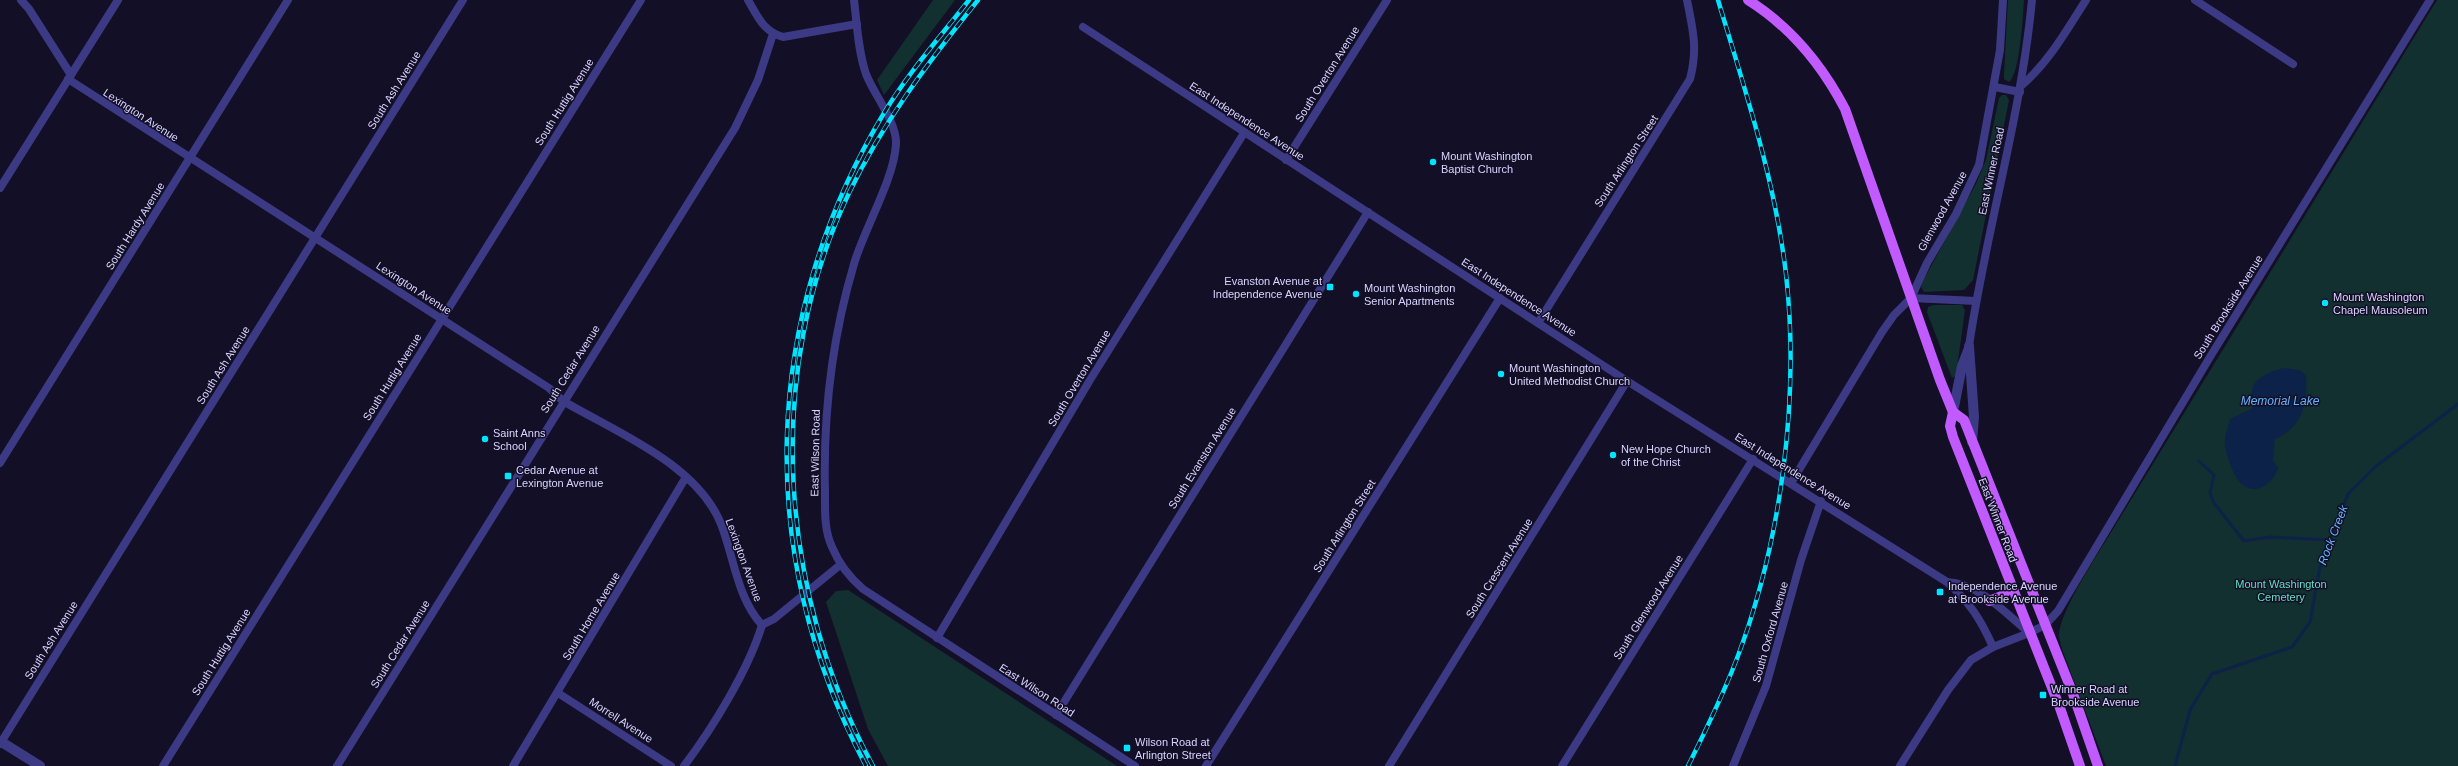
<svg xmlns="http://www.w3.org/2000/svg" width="2458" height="766" viewBox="0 0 2458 766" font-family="Arial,sans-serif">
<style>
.green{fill:#12302f}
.water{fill:#0c2248}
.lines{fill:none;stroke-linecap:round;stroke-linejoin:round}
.stream{stroke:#0c2248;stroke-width:3}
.minor{stroke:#3d3a85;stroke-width:8}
.tertiary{stroke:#3d3a85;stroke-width:10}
.primary{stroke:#c25bff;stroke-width:10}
.rail-casing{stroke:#00e5ff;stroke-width:4.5}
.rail{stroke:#130f26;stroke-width:3;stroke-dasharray:9;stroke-linecap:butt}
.poi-dot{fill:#00e5ff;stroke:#130f26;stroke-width:1.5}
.labels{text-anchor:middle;stroke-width:3;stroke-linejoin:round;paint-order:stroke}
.street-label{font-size:11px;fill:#d9d4ff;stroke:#130f26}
.poi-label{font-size:11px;fill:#d9d4ff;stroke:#130f26;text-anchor:start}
.park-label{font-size:11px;fill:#5fe0c0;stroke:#130f26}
.water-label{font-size:12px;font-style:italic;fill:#62b6ff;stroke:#130f26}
</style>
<rect width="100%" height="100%" fill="#130f26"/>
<g class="green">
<polygon points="933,0 955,0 884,95 877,80"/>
<path d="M2008 0H2024C2023 15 2020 74 2009 82L2004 79V74Z"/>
<path d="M2437 0H2458V766H2106L2062 649C2061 645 2060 641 2059 637 2058 612 2104 545 2118 521Z"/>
<polygon points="2002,95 2006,95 2009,100 1973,280 1964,290 1924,292 1921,287 1923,281 1976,184 1986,160 1999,98"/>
<polygon points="1933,305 1962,305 1965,310 1956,375 1952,378 1927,312 1928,307"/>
<polygon points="848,590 1117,766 888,766 868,729 826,602 836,591"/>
</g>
<path class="water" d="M2284 368 2299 370 2306 375C2308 403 2303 427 2275 439L2273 460 2278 468C2274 482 2257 496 2243 485 2234 479 2227 456 2225 446 2224 437 2228 427 2230 419L2251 409 2254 405C2254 401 2251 396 2252 392 2253 377 2272 371 2284 368Z"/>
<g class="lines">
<g class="stream">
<polyline points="2199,461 2214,475 2210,493 2214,503 2244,541 2270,537 2331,540"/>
<polyline points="2175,766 2190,710 2212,674 2292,647 2310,622 2320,567 2348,494 2375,467 2458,404"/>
</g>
<g class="minor">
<polyline points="21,0 29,9 71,75"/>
<path d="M748 0C758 17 763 31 783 37L857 24"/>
<path d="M854 0C857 24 858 51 866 74 874 95 897 122 896 144 894 180 864 229 854 264 832 338 823 415 825 492 825 510 824 530 832 547 839 564 849 577 863 589L1135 766"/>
<polyline points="2195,0 2293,64"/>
<path d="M1083 27 1627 381 1947 582C1970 603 1980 618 1993 647"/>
<path d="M68 79 549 388 563 401C616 432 697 464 721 524 734 557 737 598 762 625"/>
<path d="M2021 86C2049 62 2066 31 2086 0"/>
<polyline points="1995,87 2020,92"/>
<polyline points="1286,160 1387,0"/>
<polyline points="0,188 118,0"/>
<polyline points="1911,298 1927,263 1956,214 1979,165 2000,50 2003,0"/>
<path d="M1538 323 1690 79C1698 49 1693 30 1687 0"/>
<path d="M1969 346C1986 230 2021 117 2032 0"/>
<polyline points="0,463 288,0"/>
<polyline points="1791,483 1882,332 1894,315 1911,298 1976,301"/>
<path d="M1947 582C1978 583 2006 613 2029 633"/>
<polyline points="937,638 1090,380 1244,133"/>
<polyline points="558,693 671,766"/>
<polyline points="1056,715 1368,212"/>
<polyline points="0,744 463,0"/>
<polyline points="163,766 641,0"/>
<polyline points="337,766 735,128 758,80 773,34"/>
<polyline points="513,766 686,477"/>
<path d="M684 766C712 729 749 669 762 625L774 619 840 565"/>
<polyline points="1206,766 1500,298"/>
<polyline points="1389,766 1627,381"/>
<polyline points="1562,766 1753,459"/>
<polyline points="1733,766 1766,686 1801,560 1821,501"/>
<polyline points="1900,766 1948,690 1971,660 1993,647 2029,633 2045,625 2058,611 2210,357 2430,0"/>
</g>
<g class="tertiary">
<polyline points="1969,346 1974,417 1972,442"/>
<polyline points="1953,412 1962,366 1969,348"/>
<polyline points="0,741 40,766"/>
</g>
<g class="primary">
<path d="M1748 0C1791 27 1822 65 1845 109L1940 380 1953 412 1964 420 2073 694 2098 766"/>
<polyline points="1953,412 1950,426 1953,437 2060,708 2080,766"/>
<polyline points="1989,601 2002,596 2010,587"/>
</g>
<defs>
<g id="rail">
<path d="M866 766C754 556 761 317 884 113 908 73 940 37 969 0"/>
<path d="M873 766C779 592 763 374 849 193 883 122 929 61 978 0"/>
<path d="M1688 766C1705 732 1722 697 1736 661 1781 544 1800 399 1786 274 1775 180 1745 90 1718 0"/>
</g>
</defs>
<use href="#rail" class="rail-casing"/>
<use href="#rail" class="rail"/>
</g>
<g class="poi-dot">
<circle cx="1433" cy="162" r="4"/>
<rect x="1326" y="283" width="8" height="8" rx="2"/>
<circle cx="1356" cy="294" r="4"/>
<circle cx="2325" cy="303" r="4"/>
<circle cx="1501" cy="374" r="4"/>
<circle cx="485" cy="439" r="4"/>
<circle cx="1613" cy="455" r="4"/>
<rect x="504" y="472" width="8" height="8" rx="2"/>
<rect x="1936" y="588" width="8" height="8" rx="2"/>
<rect x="2039" y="691" width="8" height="8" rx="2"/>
<rect x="1123" y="744" width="8" height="8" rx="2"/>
</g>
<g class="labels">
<g class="street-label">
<text transform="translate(1327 74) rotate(-58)" y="4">South Overton Avenue</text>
<text transform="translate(394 90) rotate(-58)" y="4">South Ash Avenue</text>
<text transform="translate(564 102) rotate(-58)" y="4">South Huttig Avenue</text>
<text transform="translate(141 115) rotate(33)" y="4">Lexington Avenue</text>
<text transform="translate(1247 121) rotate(33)" y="4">East Independence Avenue</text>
<text transform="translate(1626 161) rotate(-57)" y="4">South Arlington Street</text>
<text transform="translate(1991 171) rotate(-78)" y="4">East Winner Road</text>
<text transform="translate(1942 211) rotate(-61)" y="4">Glenwood Avenue</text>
<text transform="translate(135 226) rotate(-58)" y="4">South Hardy Avenue</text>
<text transform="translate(414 288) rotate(33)" y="4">Lexington Avenue</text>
<text transform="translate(1519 297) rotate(33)" y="4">East Independence Avenue</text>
<text transform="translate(2228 307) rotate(-58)" y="4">South Brookside Avenue</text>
<text transform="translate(223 365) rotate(-58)" y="4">South Ash Avenue</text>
<text transform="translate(570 369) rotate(-58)" y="4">South Cedar Avenue</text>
<text transform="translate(392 377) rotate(-58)" y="4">South Huttig Avenue</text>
<text transform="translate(1079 378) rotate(-59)" y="4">South Overton Avenue</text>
<text transform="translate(815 453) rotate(-89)" y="4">East Wilson Road</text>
<text transform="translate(1202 458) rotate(-58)" y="4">South Evanston Avenue</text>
<text transform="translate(1793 471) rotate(32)" y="4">East Independence Avenue</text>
<text transform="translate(1998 520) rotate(69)" y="4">East Winner Road</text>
<text transform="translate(1344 526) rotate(-58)" y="4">South Arlington Street</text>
<text transform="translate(744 560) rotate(70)" y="4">Lexington Avenue</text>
<text transform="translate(1499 568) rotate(-58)" y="4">South Crescent Avenue</text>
<text transform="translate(1648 607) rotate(-58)" y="4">South Glenwood Avenue</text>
<text transform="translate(591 616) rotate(-59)" y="4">South Home Avenue</text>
<text transform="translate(1770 632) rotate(-74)" y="4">South Oxford Avenue</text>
<text transform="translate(51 640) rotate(-58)" y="4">South Ash Avenue</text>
<text transform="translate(400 644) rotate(-58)" y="4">South Cedar Avenue</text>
<text transform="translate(221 652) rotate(-58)" y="4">South Huttig Avenue</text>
<text transform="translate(1037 690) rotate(33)" y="4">East Wilson Road</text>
<text transform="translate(621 720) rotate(33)" y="4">Morrell Avenue</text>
</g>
<g class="poi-label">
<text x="1441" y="160">Mount Washington<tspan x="1441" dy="13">Baptist Church</tspan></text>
<text x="1322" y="285" text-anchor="end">Evanston Avenue at<tspan x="1322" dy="13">Independence Avenue</tspan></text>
<text x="1364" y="292">Mount Washington<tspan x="1364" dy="13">Senior Apartments</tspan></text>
<text x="2333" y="301">Mount Washington<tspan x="2333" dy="13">Chapel Mausoleum</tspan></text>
<text x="1509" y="372">Mount Washington<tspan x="1509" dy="13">United Methodist Church</tspan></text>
<text x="493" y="437">Saint Anns<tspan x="493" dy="13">School</tspan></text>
<text x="1621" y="453">New Hope Church<tspan x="1621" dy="13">of the Christ</tspan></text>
<text x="516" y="474">Cedar Avenue at<tspan x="516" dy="13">Lexington Avenue</tspan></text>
<text x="1948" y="590">Independence Avenue<tspan x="1948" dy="13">at Brookside Avenue</tspan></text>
<text x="2051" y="693">Winner Road at<tspan x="2051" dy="13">Brookside Avenue</tspan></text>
<text x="1135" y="746">Wilson Road at<tspan x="1135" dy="13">Arlington Street</tspan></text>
</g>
<g class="park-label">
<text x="2281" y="588">Mount Washington<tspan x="2281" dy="13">Cemetery</tspan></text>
</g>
<g class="water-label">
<text x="2280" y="405">Memorial Lake</text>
<text transform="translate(2333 535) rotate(-69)" y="4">Rock Creek</text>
</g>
</g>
</svg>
